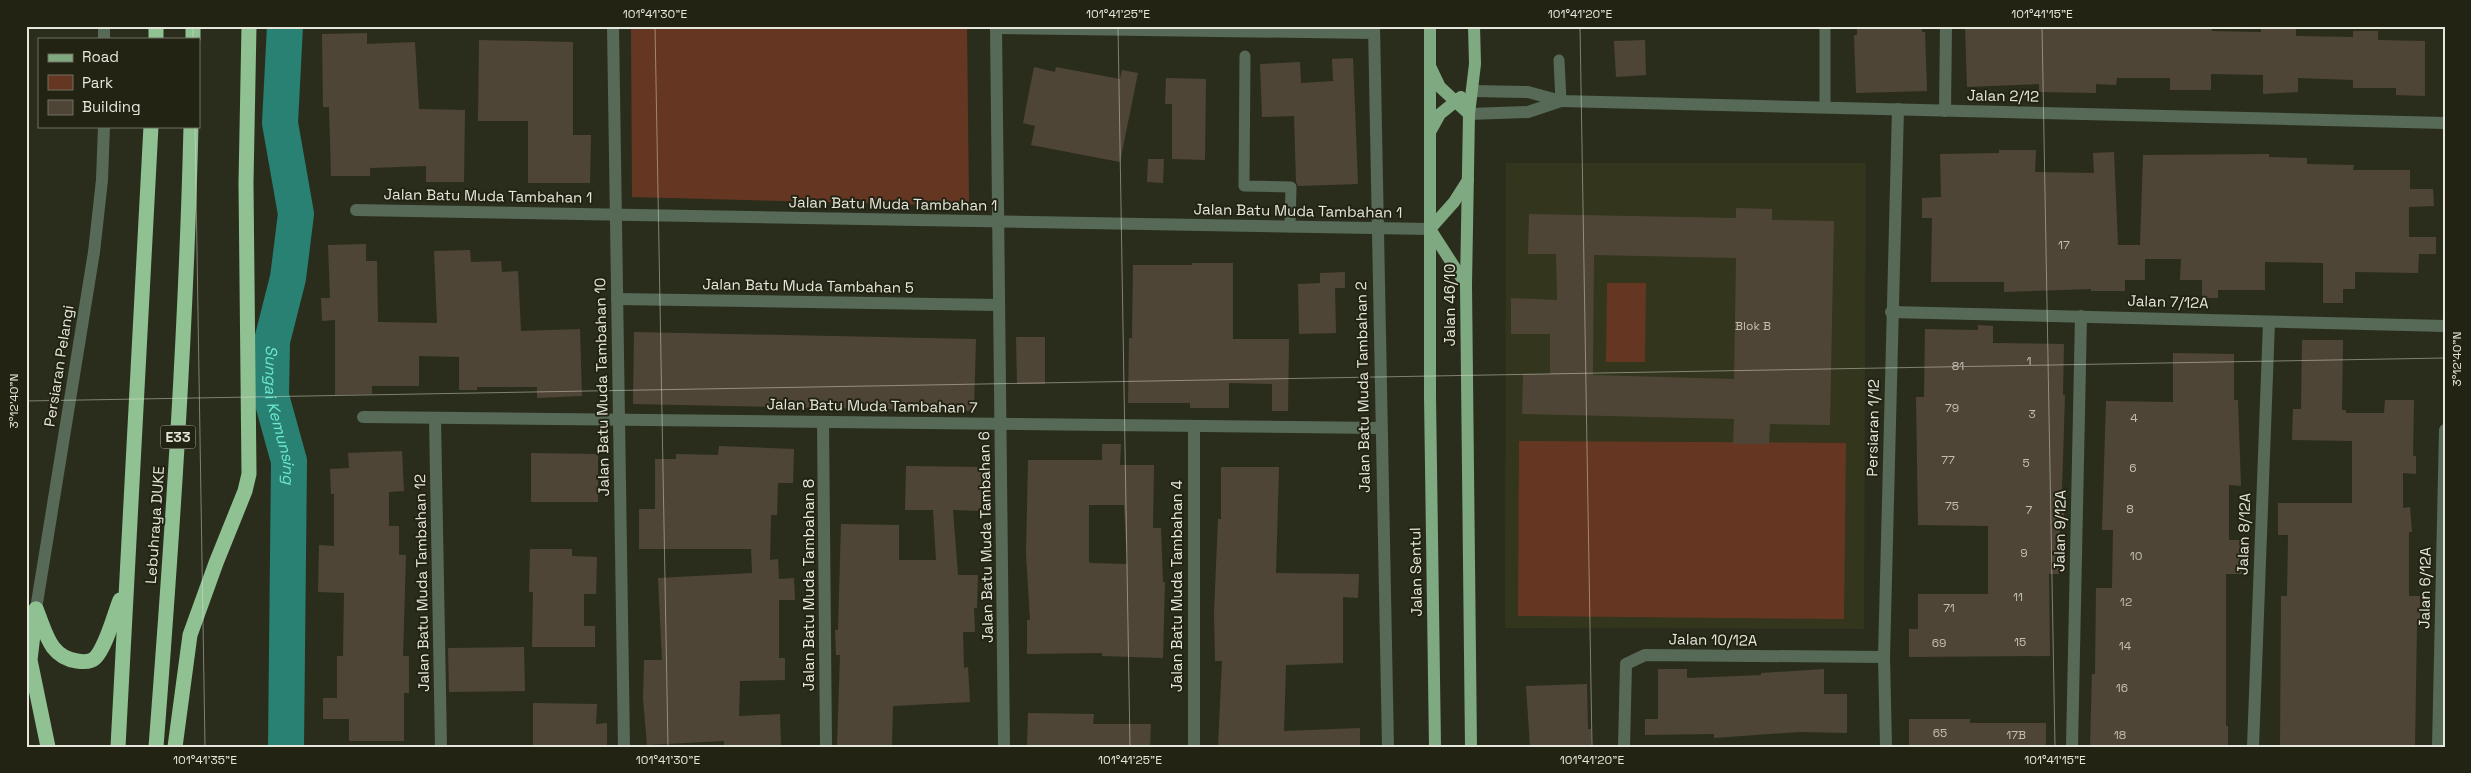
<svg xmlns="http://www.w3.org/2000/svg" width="2471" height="773" viewBox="0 0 2471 773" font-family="'Space Grotesk',sans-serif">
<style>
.built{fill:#33351d}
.green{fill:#653722}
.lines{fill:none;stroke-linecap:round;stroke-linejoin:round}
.river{stroke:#288172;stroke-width:36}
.building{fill:#4f4536;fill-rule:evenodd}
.service{stroke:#566a57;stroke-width:11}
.minor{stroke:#566a57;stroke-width:12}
.primary{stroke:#7fa981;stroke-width:12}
.motorway{stroke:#8fc192;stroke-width:15}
.ticks{fill:none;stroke:#e6e7dc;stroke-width:1;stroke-opacity:0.45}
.labels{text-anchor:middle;stroke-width:4;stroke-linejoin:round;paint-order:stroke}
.number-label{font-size:12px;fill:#c0beb2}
.shield{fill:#222313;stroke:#abaca0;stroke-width:1}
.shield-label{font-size:14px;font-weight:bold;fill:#e6e7dc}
.street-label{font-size:15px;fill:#e6e7dc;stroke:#222313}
.water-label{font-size:16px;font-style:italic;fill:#6be7d0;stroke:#222313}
.neatline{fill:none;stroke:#e6e7dc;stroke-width:2}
.ticks-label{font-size:12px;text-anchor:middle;fill:#e6e7dc}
</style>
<rect width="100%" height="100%" fill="#2b2d1c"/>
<polygon class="built" points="1506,163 1866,163 1864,629 1505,628"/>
<g class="green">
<polygon points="631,26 967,26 969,206 632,197"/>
<polygon points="1607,283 1646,283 1645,362 1606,362"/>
<polygon points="1519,441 1846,443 1844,619 1518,616"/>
</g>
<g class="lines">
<path class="river" id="s1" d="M285 26 280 123 296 214 288 278 272 341 271 396 289 461 286 747"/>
</g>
<g class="building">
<polygon points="1857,26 1922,26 1922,32 1925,32 1927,91 1856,93 1854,35 1857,35"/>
<polygon points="1965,26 2212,26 2212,31 2261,32 2261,26 2296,26 2296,36 2353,37 2353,31 2378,31 2378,40 2425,41 2425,96 2396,95 2396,88 2353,88 2353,80 2298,78 2298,92 2263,94 2263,75 2211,74 2211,90 2170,90 2170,78 2117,78 2116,85 2096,84 2096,93 2039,92 2039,84 1967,87"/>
<polygon points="367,33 367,44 415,42 419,109 465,110 464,182 426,182 426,166 370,168 370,176 331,176 329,107 323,107 322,34"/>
<polygon points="479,40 573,42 573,135 591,135 590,183 528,183 528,121 478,121"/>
<polygon points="1645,40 1646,75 1616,77 1614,41"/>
<polygon points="1353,58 1358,184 1298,186 1296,182 1294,116 1262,117 1260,64 1300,62 1301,83 1333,81 1332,59"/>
<polygon points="1034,67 1055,72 1056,67 1120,79 1122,70 1138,73 1120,162 1031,145 1035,126 1023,123"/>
<polygon points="1166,78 1206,79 1205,160 1172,159 1172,104 1165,104"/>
<polygon points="1999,150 2036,150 2035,172 2094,173 2093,153 2114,152 2118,245 2140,245 2143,155 2269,154 2269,157 2307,158 2307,164 2354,165 2353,170 2410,170 2410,189 2433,189 2434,206 2409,207 2409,237 2436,237 2436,254 2419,254 2418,273 2355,272 2355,289 2343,289 2343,303 2323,303 2323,263 2265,262 2265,290 2218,290 2218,298 2202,298 2202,280 2180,280 2181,259 2145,259 2145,280 2125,280 2125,291 2091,291 2091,289 2004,292 2004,282 1931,282 1932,218 1922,218 1922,198 1941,197 1940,154 1999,153"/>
<polygon points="1148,159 1164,159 1163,183 1147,182"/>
<path d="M1736 208 1772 209V220L1834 221 1830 425 1770 424 1769 444H1733L1734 419 1522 414 1523 374H1550V334H1511V298L1557 300 1556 254H1528L1529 214 1736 218ZM1594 255 1736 258 1734 379 1593 375Z"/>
<polygon points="366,244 366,261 377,261 378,322 437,323 434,251 470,250 471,262 501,261 502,272 518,271 521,331 580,329 582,396 537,398 537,387 477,387 477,390 459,390 459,357 419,356 419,386 372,386 372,394 335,395 335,320 322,321 321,298 330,298 328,245"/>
<polygon points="1192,263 1233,263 1233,339 1289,339 1288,411 1272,411 1272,384 1229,383 1229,408 1190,408 1190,403 1128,403 1129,338 1132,338 1133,265 1192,265"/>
<polygon points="1345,272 1345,288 1335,288 1336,333 1299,334 1298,284 1320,283 1320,273"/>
<polygon points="1978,325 1993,326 1993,343 2064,344 2063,395 2065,395 2062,489 2064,489 2064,530 2060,530 2059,574 2049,574 2050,656 1909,657 1909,629 1918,629 1918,594 1988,594 1988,526 1918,525 1916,397 1924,397 1925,329 1978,330"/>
<polygon points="634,332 976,339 974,411 633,404"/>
<polygon points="1016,337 1045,337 1045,384 1017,384"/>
<polygon points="2302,340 2343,340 2342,410 2346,410 2346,413 2384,413 2385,400 2414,400 2413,456 2416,456 2416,474 2403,473 2403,508 2410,507 2412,532 2409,532 2409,596 2420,596 2420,624 2417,624 2415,747 2280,747 2281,596 2287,596 2288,535 2278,535 2278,503 2352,503 2352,441 2292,440 2293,409 2301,409"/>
<polygon points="2173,353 2234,354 2234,400 2238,400 2241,486 2229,485 2229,540 2242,540 2242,574 2226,574 2226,726 2228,726 2228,747 2090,747 2092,674 2095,674 2096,588 2112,588 2113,530 2102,530 2106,401 2173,402"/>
<path d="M1102 444H1121L1120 465H1154L1153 528H1161L1163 582H1165L1163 658 1102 656V653L1027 654V620H1030L1026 554 1028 460H1102ZM1089 505H1124L1127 564 1090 563 1089 561Z"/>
<polygon points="719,446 794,449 793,483 778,483 777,515 771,515 770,560 778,559 779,579 794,578 795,600 779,600 779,658 785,658 785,680 740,681 739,716 780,714 781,747 724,747 724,741 647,745 643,699 644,660 662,660 658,578 752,573 751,549 639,549 639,509 655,509 655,459 676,459 676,454 718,455"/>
<polygon points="402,451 404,491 389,492 389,526 399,526 399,555 406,555 403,656 409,656 409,693 404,693 404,741 349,741 349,719 323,719 323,698 337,698 337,656 343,656 344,593 318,592 319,545 334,546 334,494 331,494 330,469 349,468 348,453"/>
<polygon points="531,453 598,454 598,502 531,502"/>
<polygon points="906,466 982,467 981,511 953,510 958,575 978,575 977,608 974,608 975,632 963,632 964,668 968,667 970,702 893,706 892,746 837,746 840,655 836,655 835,630 838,630 841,524 899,525 899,560 936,560 933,510 905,510"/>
<polygon points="1221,467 1279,467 1276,573 1359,574 1358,598 1343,597 1343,663 1286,665 1284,731 1360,728 1360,747 1218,747 1222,661 1215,661 1214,613 1218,519 1221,519"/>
<polygon points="530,549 572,549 572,556 597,557 596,594 584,594 584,626 595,626 595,647 532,647 533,592 529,592"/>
<polygon points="524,647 525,691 449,692 448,648"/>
<polygon points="1658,669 1687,669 1687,678 1761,675 1761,673 1824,669 1824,694 1847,694 1847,733 1799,732 1714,738 1714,734 1645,735 1645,719 1658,719"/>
<polygon points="1587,684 1588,729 1591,729 1591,747 1530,747 1526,686"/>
<polygon points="533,703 597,704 596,724 607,723 607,747 533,746"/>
<polygon points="1028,713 1094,714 1093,724 1151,724 1150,747 1027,747"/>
<polygon points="1909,719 1970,719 1970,723 2046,723 2046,747 1909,747"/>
</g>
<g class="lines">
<g class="service">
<polyline points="1245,56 1244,186 1291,187 1290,227"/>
<polyline points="1559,60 1561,101"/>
<polyline points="1825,107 1825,26"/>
</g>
<g class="minor">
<polyline points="613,26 624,747"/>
<polyline points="996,26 1004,747"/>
<polyline points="1374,26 1388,747"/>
<polyline points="996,28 1374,33"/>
<polyline points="104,39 104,26"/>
<polyline points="1472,91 1528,92 1561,101 2445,123"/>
<polyline points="1945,111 1946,26"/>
<polyline points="1469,114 1528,112 1561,101"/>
<polyline points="356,210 1430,229"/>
<polyline points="617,299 999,305"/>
<polyline points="1891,312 2445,326"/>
<polyline points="363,417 1380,428"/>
<polyline points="435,418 441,747"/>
<polyline points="823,422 826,747"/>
<polyline points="36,609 94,252 102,180 104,126"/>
<polyline points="1194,747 1194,426"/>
<polyline points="1624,747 1626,664 1645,655 1884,657"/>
<polyline points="1886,747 1884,657 1898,109"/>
<polyline points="2072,747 2081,316"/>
<polyline points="2253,747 2269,322"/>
<polyline points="2438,747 2445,430"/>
</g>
<g class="primary">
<polyline points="1430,26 1430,397 1435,747"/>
<polyline points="1430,66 1440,87 1469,114"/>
<polyline points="1430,132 1440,114 1461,97"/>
<polyline points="1430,229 1466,285"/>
<polyline points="1430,229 1454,202 1468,180"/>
<polyline points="1471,747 1466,285 1469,114 1475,64 1474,26"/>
</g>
<g class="motorway">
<polyline points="156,26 156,39"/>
<polyline points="193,26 193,39"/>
<path d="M36 609C46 632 49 657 77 661 83 662 91 662 95 658 106 647 114 615 120 600"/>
<polyline points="36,609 30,660 48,747"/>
<polyline points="118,747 151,126"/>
<path d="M156 747C172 540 186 333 191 126"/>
<polyline points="175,747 190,635 216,563 245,491 249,474 246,183 249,26"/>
</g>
</g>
<path class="ticks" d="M193 26V39M655 26 668 747M1118 26 1130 747M1580 26 1592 747M2042 26 2055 747M195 126 205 747M26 401 2445 358"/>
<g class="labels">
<g class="number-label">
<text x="2064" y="249">17</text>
<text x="1753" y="330">Blok B</text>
<text x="2029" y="365">1</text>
<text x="1958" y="370">81</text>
<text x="1952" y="412">79</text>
<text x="2032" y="418">3</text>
<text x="2134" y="422">4</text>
<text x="1948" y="464">77</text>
<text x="2026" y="467">5</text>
<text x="2133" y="472">6</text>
<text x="1952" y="510">75</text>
<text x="2130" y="513">8</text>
<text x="2029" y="514">7</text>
<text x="2024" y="557">9</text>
<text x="2136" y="560">10</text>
<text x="2018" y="601">11</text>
<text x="2126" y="606">12</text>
<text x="1949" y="612">71</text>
<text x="2020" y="646">15</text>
<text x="1939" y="647">69</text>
<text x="2125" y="650">14</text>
<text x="2122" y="692">16</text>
<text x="1940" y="737">65</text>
<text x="2016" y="739">17B</text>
<text x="2120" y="739">18</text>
</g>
<rect class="shield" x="160.5" y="425.5" width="35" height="23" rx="4"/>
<g class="shield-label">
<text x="178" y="442">E33</text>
</g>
<g class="street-label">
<text transform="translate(2003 96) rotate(1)" y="5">Jalan 2/12</text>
<text transform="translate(488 196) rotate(1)" y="5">Jalan Batu Muda Tambahan 1</text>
<text transform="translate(893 204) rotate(1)" y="5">Jalan Batu Muda Tambahan 1</text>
<text transform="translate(1298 211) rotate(1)" y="5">Jalan Batu Muda Tambahan 1</text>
<text transform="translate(808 286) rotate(1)" y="5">Jalan Batu Muda Tambahan 5</text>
<text transform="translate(2168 302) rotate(2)" y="5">Jalan 7/12A</text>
<text transform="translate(1450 305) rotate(-90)" y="5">Jalan 46/10</text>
<text transform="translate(59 366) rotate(-81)" y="5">Persiaran Pelangi</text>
<text transform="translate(602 387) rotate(-91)" y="5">Jalan Batu Muda Tambahan 10</text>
<text transform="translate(1363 387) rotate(-91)" y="5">Jalan Batu Muda Tambahan 2</text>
<text transform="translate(872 406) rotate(1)" y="5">Jalan Batu Muda Tambahan 7</text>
<text transform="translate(1873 428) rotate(-89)" y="5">Persiaran 1/12</text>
<text transform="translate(155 525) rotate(-86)" y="5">Lebuhraya DUKE</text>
<text transform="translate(2060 531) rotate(-89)" y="5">Jalan 9/12A</text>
<text transform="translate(2244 534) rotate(-88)" y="5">Jalan 8/12A</text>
<text transform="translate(986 537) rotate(-91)" y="5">Jalan Batu Muda Tambahan 6</text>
<text transform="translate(1416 572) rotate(-91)" y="5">Jalan Sentul</text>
<text transform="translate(422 583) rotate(-91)" y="5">Jalan Batu Muda Tambahan 12</text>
<text transform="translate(809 585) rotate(-90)" y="5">Jalan Batu Muda Tambahan 8</text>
<text transform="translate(1177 586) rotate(-90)" y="5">Jalan Batu Muda Tambahan 4</text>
<text transform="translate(2425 588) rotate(-89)" y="5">Jalan 6/12A</text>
<text transform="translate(1713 640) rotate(1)" y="5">Jalan 10/12A</text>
</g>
<g class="water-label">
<text dy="6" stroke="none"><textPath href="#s1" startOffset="394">Sungai Kemunsing</textPath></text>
</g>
</g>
<rect width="2471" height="773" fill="none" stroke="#222313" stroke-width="55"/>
<rect x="38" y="38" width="162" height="90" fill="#222313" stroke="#707163"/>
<rect x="48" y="54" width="25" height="8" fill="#7fa981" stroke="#707163"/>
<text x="82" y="62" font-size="15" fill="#e6e7dc">Road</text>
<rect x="48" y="75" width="25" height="15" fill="#653722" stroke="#707163"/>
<text x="82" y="88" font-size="15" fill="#e6e7dc">Park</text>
<rect x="48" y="100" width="25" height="15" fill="#4f4536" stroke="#707163"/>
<text x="82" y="112" font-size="15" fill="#e6e7dc">Building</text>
<rect x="28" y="28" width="2416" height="718" class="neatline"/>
<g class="ticks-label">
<text x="655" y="18">101°41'30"E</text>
<text x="1118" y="18">101°41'25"E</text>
<text x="1580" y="18">101°41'20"E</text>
<text x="2042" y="18">101°41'15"E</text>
<text transform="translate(2457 359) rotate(-90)" y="4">3°12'40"N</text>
<text transform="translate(14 401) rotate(-90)" y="4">3°12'40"N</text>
<text x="205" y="764">101°41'35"E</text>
<text x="668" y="764">101°41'30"E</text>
<text x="1130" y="764">101°41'25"E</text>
<text x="1592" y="764">101°41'20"E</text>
<text x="2055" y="764">101°41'15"E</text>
</g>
</svg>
